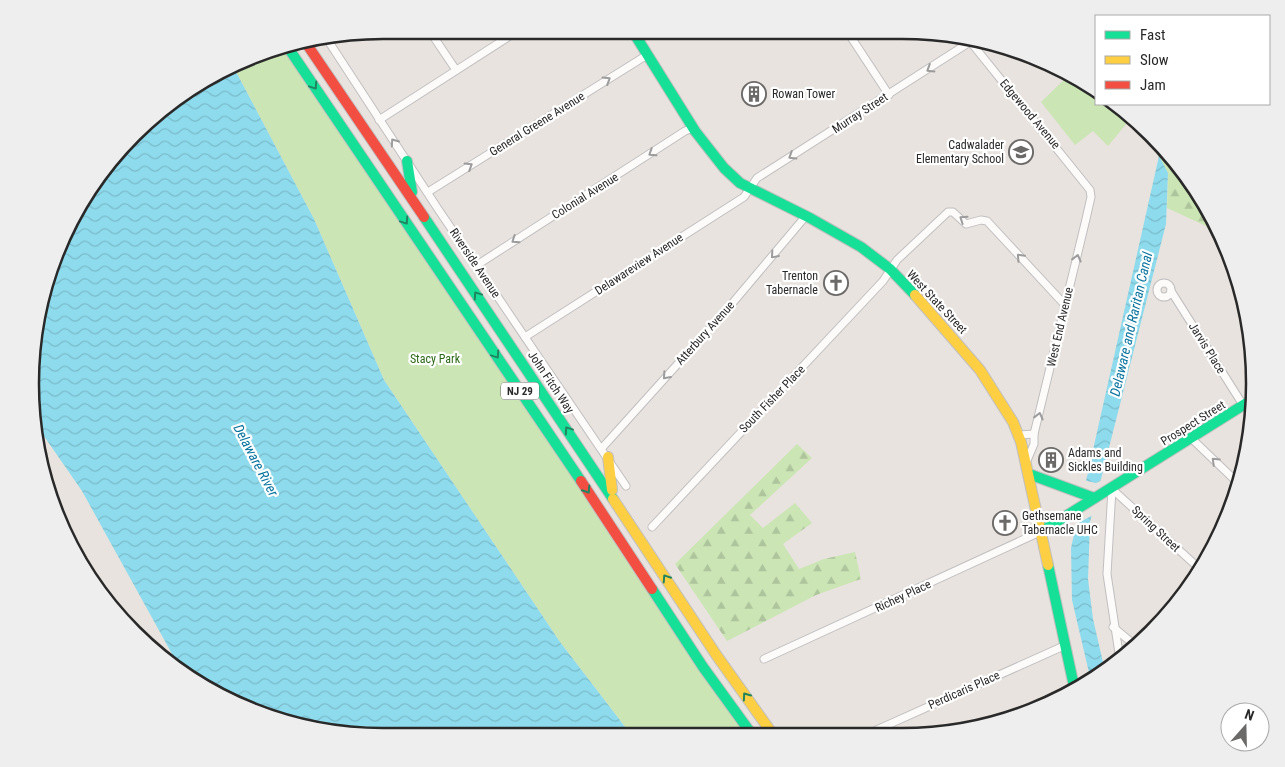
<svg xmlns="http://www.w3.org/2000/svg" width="1285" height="767" viewBox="0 0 1285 767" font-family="'Roboto Condensed',sans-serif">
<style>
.forest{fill:url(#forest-firs)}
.park{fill:#cbe5b5}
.water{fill:url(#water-waves)}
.pier{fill:#e8e3de}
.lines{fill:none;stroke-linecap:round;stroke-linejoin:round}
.street-casing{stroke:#c1bfc0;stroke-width:9}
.fast-casing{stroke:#c1bfc0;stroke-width:12}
.slow-casing{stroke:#c1bfc0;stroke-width:12}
.jam-casing{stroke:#c1bfc0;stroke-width:12}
.street{stroke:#fcfbfa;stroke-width:7}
.fast{stroke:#16e098;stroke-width:10}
.slow{stroke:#ffcf43;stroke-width:10}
.jam{stroke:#f24e42;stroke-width:10}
.oneway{stroke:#9d9c9c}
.oneway2{stroke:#208460}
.labels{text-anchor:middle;stroke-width:4.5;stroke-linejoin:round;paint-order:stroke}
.shield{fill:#fff;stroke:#696969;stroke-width:1}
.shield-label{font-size:11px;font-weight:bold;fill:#292929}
.poi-label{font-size:12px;fill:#292929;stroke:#fff;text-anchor:start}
.street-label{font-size:12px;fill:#292929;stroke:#fff}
.park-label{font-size:12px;fill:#2c6916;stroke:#fff}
.water-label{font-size:14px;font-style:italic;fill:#07749f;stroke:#fff}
.rim{fill:none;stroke:#292929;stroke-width:2.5}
</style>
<defs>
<pattern id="forest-firs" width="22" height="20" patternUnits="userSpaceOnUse" patternTransform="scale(1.25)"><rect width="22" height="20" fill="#cbe5b5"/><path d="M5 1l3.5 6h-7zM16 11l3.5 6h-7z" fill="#aec49c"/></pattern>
<pattern id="water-waves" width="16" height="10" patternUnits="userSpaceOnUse" patternTransform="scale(1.25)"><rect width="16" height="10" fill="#8edbed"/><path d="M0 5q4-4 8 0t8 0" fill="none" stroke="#7abccb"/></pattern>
</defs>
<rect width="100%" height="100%" fill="#e8e3de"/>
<g class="forest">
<path d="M1139 123C1181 158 1219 217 1235 270L1206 226 1167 208 1168 173Z"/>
<polygon points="797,444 812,458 750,515 763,528 795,503 812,523 783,544 799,569 824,559 855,552 861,579 816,595 727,641 675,564"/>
</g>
<g class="park">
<polygon points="287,46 753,736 632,736 560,642 384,380 314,219 234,68 270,49"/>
<polygon points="1069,75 1096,89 1096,104 1115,104 1132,117 1108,146 1093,131 1075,145 1041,102"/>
</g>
<g class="water">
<polygon points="234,68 314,219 384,380 560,642 632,736 360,736 270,718 187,677 182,672 82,491 37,426 30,384 49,270 90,187 169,103"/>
<polygon points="1159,156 1168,173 1166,224 1090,522 1088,579 1093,619 1105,671 1091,681 1072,600 1071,548"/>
</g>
<polygon class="pier" points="1083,480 1096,483 1102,480 1093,515 1073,526"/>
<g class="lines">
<defs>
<g id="street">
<polyline points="429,30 456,70"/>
<polyline points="847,31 889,95"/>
<polyline points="327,39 438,209 626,486"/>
<polyline points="969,40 1090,190 1091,197 1086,219 1034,434 1034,444 1026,463"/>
<polyline points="379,120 519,30"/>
<polyline points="428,192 647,55"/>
<polyline points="477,265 685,131 693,128"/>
<circle cx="1164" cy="290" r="7"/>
<polyline points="1171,291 1243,405"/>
<polyline points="525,337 744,197 757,178 973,40"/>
<polyline points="1019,435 1034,434"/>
<polyline points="1191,438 1239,484"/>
<polyline points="602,448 730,306 805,217"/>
<polyline points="1112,489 1107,574 1120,660"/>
<polyline points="1112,489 1201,570"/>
<polyline points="652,527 883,281 897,260 948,212 953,212 966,224 981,220 987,221 1065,305"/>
<polyline points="1113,627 1137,647"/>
<polyline points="764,659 1042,531"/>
<polyline points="863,736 1066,645"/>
</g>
<g id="fast">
<polyline points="632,30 695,131 724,168 740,183 810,218 861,247 890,269 915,295"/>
<polyline points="287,46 581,481"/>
<polyline points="407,161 412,192"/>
<polyline points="424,217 613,499"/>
<polyline points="1029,474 1094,498"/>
<polyline points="1042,531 1253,399"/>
<polyline points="1048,565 1075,691"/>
<polyline points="652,589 703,667 753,736"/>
</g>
<g id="slow">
<polyline points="915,295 980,370 1013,422 1021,442 1048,565"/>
<polyline points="608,457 612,490"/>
<polyline points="613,499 717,656 774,736"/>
</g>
<g id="jam">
<polyline points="306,43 424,217"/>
<polyline points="581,481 652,589"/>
</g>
</defs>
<use href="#street" class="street-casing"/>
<use href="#fast" class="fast-casing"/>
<use href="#slow" class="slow-casing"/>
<use href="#jam" class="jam-casing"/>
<use href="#street" class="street"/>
<use href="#fast" class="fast"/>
<use href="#slow" class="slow"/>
<use href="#jam" class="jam"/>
</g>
<defs><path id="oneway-chevron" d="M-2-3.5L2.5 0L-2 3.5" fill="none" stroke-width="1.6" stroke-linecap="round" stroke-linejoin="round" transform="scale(1.25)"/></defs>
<g class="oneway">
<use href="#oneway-chevron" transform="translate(930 69) rotate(148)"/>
<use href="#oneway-chevron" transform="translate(607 80) rotate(-32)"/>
<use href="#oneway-chevron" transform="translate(394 142) rotate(-125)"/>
<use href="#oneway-chevron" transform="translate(652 153) rotate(147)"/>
<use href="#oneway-chevron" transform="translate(792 156) rotate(148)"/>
<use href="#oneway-chevron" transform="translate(469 166) rotate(-32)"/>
<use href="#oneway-chevron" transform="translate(963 219) rotate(-146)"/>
<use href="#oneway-chevron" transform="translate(515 240) rotate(146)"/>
<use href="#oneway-chevron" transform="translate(774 255) rotate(131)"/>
<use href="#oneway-chevron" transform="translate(1020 257) rotate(-133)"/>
<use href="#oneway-chevron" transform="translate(1077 258) rotate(-76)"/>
<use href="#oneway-chevron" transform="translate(666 376) rotate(132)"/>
<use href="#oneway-chevron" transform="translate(1039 416) rotate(-76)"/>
<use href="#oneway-chevron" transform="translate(1215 461) rotate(-137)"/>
</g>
<g class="oneway2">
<use href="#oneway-chevron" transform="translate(314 86) rotate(56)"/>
<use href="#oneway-chevron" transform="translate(405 221) rotate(56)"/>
<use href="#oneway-chevron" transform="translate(477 295) rotate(-124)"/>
<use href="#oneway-chevron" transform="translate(496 355) rotate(56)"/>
<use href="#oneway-chevron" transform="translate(568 430) rotate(-124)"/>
<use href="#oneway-chevron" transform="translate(587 490) rotate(57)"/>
<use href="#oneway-chevron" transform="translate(666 578) rotate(-123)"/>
<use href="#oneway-chevron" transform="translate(746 696) rotate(-125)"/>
</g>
<defs>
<symbol id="building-ring" viewBox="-11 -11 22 22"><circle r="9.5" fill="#fff" stroke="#6c6a68" stroke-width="1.5"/><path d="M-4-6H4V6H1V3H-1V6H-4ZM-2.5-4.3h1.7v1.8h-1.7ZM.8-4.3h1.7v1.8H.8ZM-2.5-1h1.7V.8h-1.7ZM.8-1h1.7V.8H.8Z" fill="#6c6a68"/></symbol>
<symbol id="school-ring" viewBox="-11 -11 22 22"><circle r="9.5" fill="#fff" stroke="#6c6a68" stroke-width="1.5"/><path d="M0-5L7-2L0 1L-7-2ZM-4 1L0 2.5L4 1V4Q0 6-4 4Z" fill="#6c6a68"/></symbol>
<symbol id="church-ring" viewBox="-11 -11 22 22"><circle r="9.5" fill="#fff" stroke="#6c6a68" stroke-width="1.5"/><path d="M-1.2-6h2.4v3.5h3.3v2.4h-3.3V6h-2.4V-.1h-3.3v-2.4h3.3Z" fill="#6c6a68"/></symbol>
</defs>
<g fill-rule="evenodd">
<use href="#building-ring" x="740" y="80" width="28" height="28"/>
<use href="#school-ring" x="1007" y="138" width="28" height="28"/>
<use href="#church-ring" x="822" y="269" width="28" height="28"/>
<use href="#building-ring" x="1037" y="446" width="28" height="28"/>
<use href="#church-ring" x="991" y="509" width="28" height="28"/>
</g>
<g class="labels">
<rect class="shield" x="501" y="382.5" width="38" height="17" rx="4"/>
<g class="shield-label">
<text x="520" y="395">NJ 29</text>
</g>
<g class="poi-label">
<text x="772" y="98">Rowan Tower</text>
<text x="1004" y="149" text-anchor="end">Cadwalader<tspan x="1004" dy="14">Elementary School</tspan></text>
<text x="818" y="280" text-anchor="end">Trenton<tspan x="818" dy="14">Tabernacle</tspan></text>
<text x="1068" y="457">Adams and<tspan x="1068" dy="14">Sickles Building</tspan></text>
<text x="1022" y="520">Gethsemane<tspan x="1022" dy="14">Tabernacle UHC</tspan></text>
</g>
<g class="street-label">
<text transform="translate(860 113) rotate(-33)" y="4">Murray Street</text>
<text transform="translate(1030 114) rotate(50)" y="4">Edgewood Avenue</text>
<text transform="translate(537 124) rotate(-32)" y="4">General Greene Avenue</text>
<text transform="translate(585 196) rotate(-32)" y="4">Colonial Avenue</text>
<text transform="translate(475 263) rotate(56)" y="4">Riverside Avenue</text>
<text transform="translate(639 264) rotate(-33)" y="4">Delawareview Avenue</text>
<text transform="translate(937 302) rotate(47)" y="4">West State Street</text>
<text transform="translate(1060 327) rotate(-77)" y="4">West End Avenue</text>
<text transform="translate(705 333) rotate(-48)" y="4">Atterbury Avenue</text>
<text transform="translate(1207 348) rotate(58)" y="4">Jarvis Place</text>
<text transform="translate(551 382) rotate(56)" y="4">John Fitch Way</text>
<text transform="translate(772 399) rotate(-46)" y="4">South Fisher Place</text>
<text transform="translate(1193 423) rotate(-32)" y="4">Prospect Street</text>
<text transform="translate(1156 529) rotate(43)" y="4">Spring Street</text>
<text transform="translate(903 596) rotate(-25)" y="4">Richey Place</text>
<text transform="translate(964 690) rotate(-24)" y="4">Perdicaris Place</text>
</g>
<g class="park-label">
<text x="435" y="363">Stacy Park</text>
</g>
<g class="water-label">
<text transform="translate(1131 324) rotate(-77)" y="5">Delaware and Raritan Canal</text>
<text transform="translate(256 460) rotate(62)" y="5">Delaware River</text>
</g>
</g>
<path d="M0 0H1285V767H0ZM383 39H902A344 344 0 0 1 1246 383V384A344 344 0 0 1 902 728H383A344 344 0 0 1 39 384V383A344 344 0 0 1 383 39Z" fill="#eee" fill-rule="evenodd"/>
<path class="rim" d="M383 39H902A344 344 0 0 1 1246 383V384A344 344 0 0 1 902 728H383A344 344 0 0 1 39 384V383A344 344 0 0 1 383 39Z"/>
<rect x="1095" y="15" width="175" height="90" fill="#ffffff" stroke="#a9a9a9"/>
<rect x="1105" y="31" width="25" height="8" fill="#16e098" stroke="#a9a9a9"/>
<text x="1140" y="40" font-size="15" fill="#292929">Fast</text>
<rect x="1105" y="56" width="25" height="8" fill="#ffcf43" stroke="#a9a9a9"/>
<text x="1140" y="65" font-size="15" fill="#292929">Slow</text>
<rect x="1105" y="81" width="25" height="8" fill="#f24e42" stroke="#a9a9a9"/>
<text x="1140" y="90" font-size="15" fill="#292929">Jam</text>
<g transform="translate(1245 727) rotate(20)"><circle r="24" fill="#ffffff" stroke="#a9a9a9"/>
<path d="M0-4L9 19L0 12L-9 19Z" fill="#6c6a68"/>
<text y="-8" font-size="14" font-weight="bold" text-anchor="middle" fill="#292929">N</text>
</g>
</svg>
